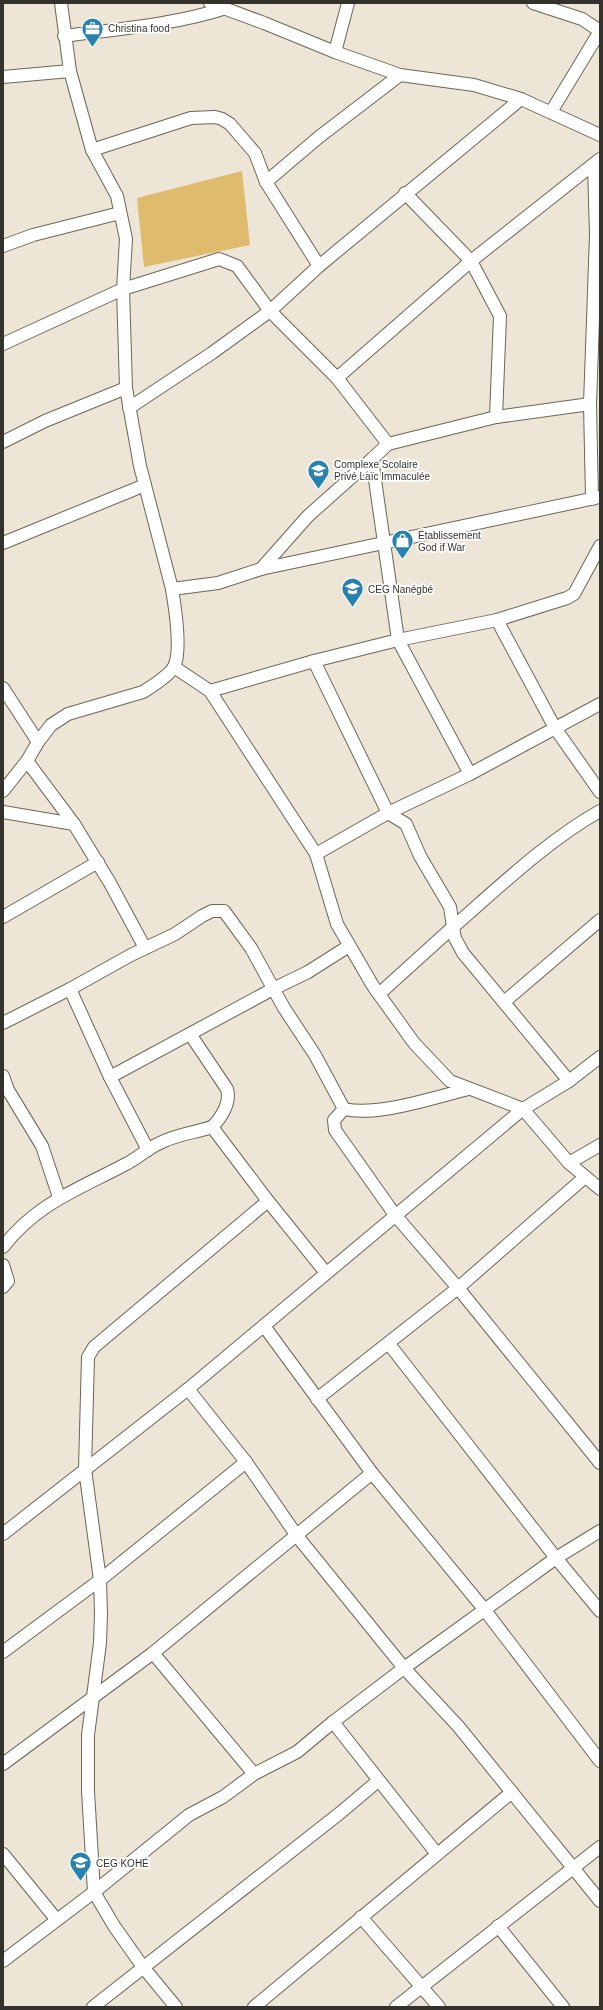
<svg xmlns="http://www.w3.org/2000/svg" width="603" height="2010" viewBox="0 0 603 2010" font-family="Helvetica,sans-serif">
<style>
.green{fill:#debb6d}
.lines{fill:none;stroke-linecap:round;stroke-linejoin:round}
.minor-casing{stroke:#6c6658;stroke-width:14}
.minor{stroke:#fff;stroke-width:12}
.labels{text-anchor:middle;stroke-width:3.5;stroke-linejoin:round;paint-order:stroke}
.poi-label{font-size:10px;fill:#34322c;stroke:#fff;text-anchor:start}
</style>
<rect width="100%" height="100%" fill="#ede5d5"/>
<polygon class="green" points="242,171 250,245 144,267 137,198"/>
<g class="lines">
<defs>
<g id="minor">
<polyline points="61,3 70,71 92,150 117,196 126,239 123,289 126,388 140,466 172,589"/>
<polyline points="210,3 264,23 335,52 400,75 474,85 521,99 600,135"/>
<polyline points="533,3 582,19 600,31"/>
<path d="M64 36C119 29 173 25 226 8"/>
<polyline points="335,52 348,3"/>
<polyline points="3,77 70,71"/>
<polyline points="551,112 600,31"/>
<polyline points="92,150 191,118 215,117 222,119 230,124 255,153 266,182 319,266"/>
<polyline points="266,182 319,137 400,75"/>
<polyline points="405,193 471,261 500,316 496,417"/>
<polyline points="3,246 33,235 120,213"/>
<polyline points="3,344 123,289 219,259 237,266 270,311 337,378 388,444"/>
<polyline points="337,378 471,261 600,159"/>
<polyline points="129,408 212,353 270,311 319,266 521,99"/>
<polyline points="3,442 45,421 126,388"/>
<polyline points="592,499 590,404 596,235 594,165"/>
<polyline points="3,543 145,485"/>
<polyline points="261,569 308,516 372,459"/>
<polyline points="497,620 555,728 600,792"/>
<polyline points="314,661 388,813 406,824 420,856 450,907 453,927 379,994"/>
<polyline points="174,667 210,691 316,854 337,924 373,986 414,1043 450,1081 523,1109 569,1163 600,1189"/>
<polyline points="3,688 38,742"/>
<polyline points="210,691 314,661 398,640 497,620 567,598 574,594 600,546"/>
<polyline points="27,761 74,824 110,883 145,948"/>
<polyline points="470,774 398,640 372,459 388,444 496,417 590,404"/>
<path d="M3 791 27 761 38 742 51 725 68 714 143 692C151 687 169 675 174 667 182 651 175 607 172 589L218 583 261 569 600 497"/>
<polyline points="3,812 74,824"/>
<polyline points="316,854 388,813 470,774 600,704"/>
<polyline points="3,917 98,862"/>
<polyline points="70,989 110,1077 148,1150"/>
<polyline points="504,1002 600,920"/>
<path d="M3 1023 70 989 131 955 175 934 202 916 212 911H224L251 948 284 1008 315 1055 344 1109C378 1117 434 1097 469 1089"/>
<path d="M190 1034 227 1089C231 1102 222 1117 212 1127"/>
<polyline points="3,1076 8,1090 42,1146 59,1197"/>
<polyline points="110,1077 273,989 308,972 349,946"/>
<path d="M569 1081 463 953 455 938 453 927C498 888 548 840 600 811"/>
<polyline points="344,1109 334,1120 335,1130 395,1215 458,1288 600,1463"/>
<polyline points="569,1163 600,1145"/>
<path d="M3 1247C37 1203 79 1189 126 1164 138 1158 148 1148 160 1143 177 1134 194 1133 212 1127L268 1201 326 1273"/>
<polyline points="3,1265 8,1281 3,1287"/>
<polyline points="264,1326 372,1473 484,1609 600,1761"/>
<polyline points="389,1344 556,1558 600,1611"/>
<polyline points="188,1389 246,1462 297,1536 404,1668 458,1726 600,1901"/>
<polyline points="317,1399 458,1288 585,1177"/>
<polyline points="3,1534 188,1389 523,1109 569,1081 600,1057"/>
<polyline points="3,1652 100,1580 246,1462"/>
<polyline points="153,1653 254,1774"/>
<polyline points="333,1722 437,1854"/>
<polyline points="3,1764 153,1653 372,1473"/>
<polyline points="3,1854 56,1919"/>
<polyline points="361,1917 439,2007"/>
<polyline points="498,1926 563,2007"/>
<polyline points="3,1961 94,1892 189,1815 223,1797 254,1774 297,1752 333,1722 404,1668 556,1558 600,1531"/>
<polyline points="93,2007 340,1813 378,1781"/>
<polyline points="176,2007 143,1967 114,1926 94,1892 88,1791 88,1735 100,1643 101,1614 100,1580 85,1469 88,1357 94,1347 268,1201"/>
<polyline points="254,2007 512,1792"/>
<polyline points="396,2007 600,1847"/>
</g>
</defs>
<use href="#minor" class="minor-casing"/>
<use href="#minor" class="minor"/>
</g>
<defs>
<symbol id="office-pin" viewBox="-11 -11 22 30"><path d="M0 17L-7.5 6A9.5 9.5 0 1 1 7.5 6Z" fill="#2882b0" stroke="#fff"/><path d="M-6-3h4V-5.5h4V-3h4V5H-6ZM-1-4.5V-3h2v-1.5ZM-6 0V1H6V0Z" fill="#fff"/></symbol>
<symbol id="school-pin" viewBox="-11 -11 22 30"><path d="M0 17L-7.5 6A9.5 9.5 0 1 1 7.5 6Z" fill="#2882b0" stroke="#fff"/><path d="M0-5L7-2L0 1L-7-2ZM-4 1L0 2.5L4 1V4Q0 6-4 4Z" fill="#fff"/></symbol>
<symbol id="shop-pin" viewBox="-11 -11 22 30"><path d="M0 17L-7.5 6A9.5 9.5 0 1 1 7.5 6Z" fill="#2882b0" stroke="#fff"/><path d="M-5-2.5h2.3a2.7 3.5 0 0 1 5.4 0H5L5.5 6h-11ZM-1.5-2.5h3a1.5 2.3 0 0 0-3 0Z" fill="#fff"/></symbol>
</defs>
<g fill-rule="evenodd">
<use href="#office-pin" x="80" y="16" width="25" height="34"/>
<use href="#school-pin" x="306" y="458" width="25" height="34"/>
<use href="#shop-pin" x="390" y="528" width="25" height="34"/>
<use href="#school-pin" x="340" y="576" width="25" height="34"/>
<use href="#school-pin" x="68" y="1850" width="25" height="34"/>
</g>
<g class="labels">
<g class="poi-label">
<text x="108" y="32">Christina food</text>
<text x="334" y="468">Complexe Scolaire<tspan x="334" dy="12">Privé Laïc Immaculée</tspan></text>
<text x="418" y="539">Établissement<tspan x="418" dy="12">God if War</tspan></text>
<text x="368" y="593">CEG Nanégbé</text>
<text x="96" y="1867">CEG KOHÉ</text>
</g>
</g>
<rect width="603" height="2010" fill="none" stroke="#34322c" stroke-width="8"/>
</svg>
